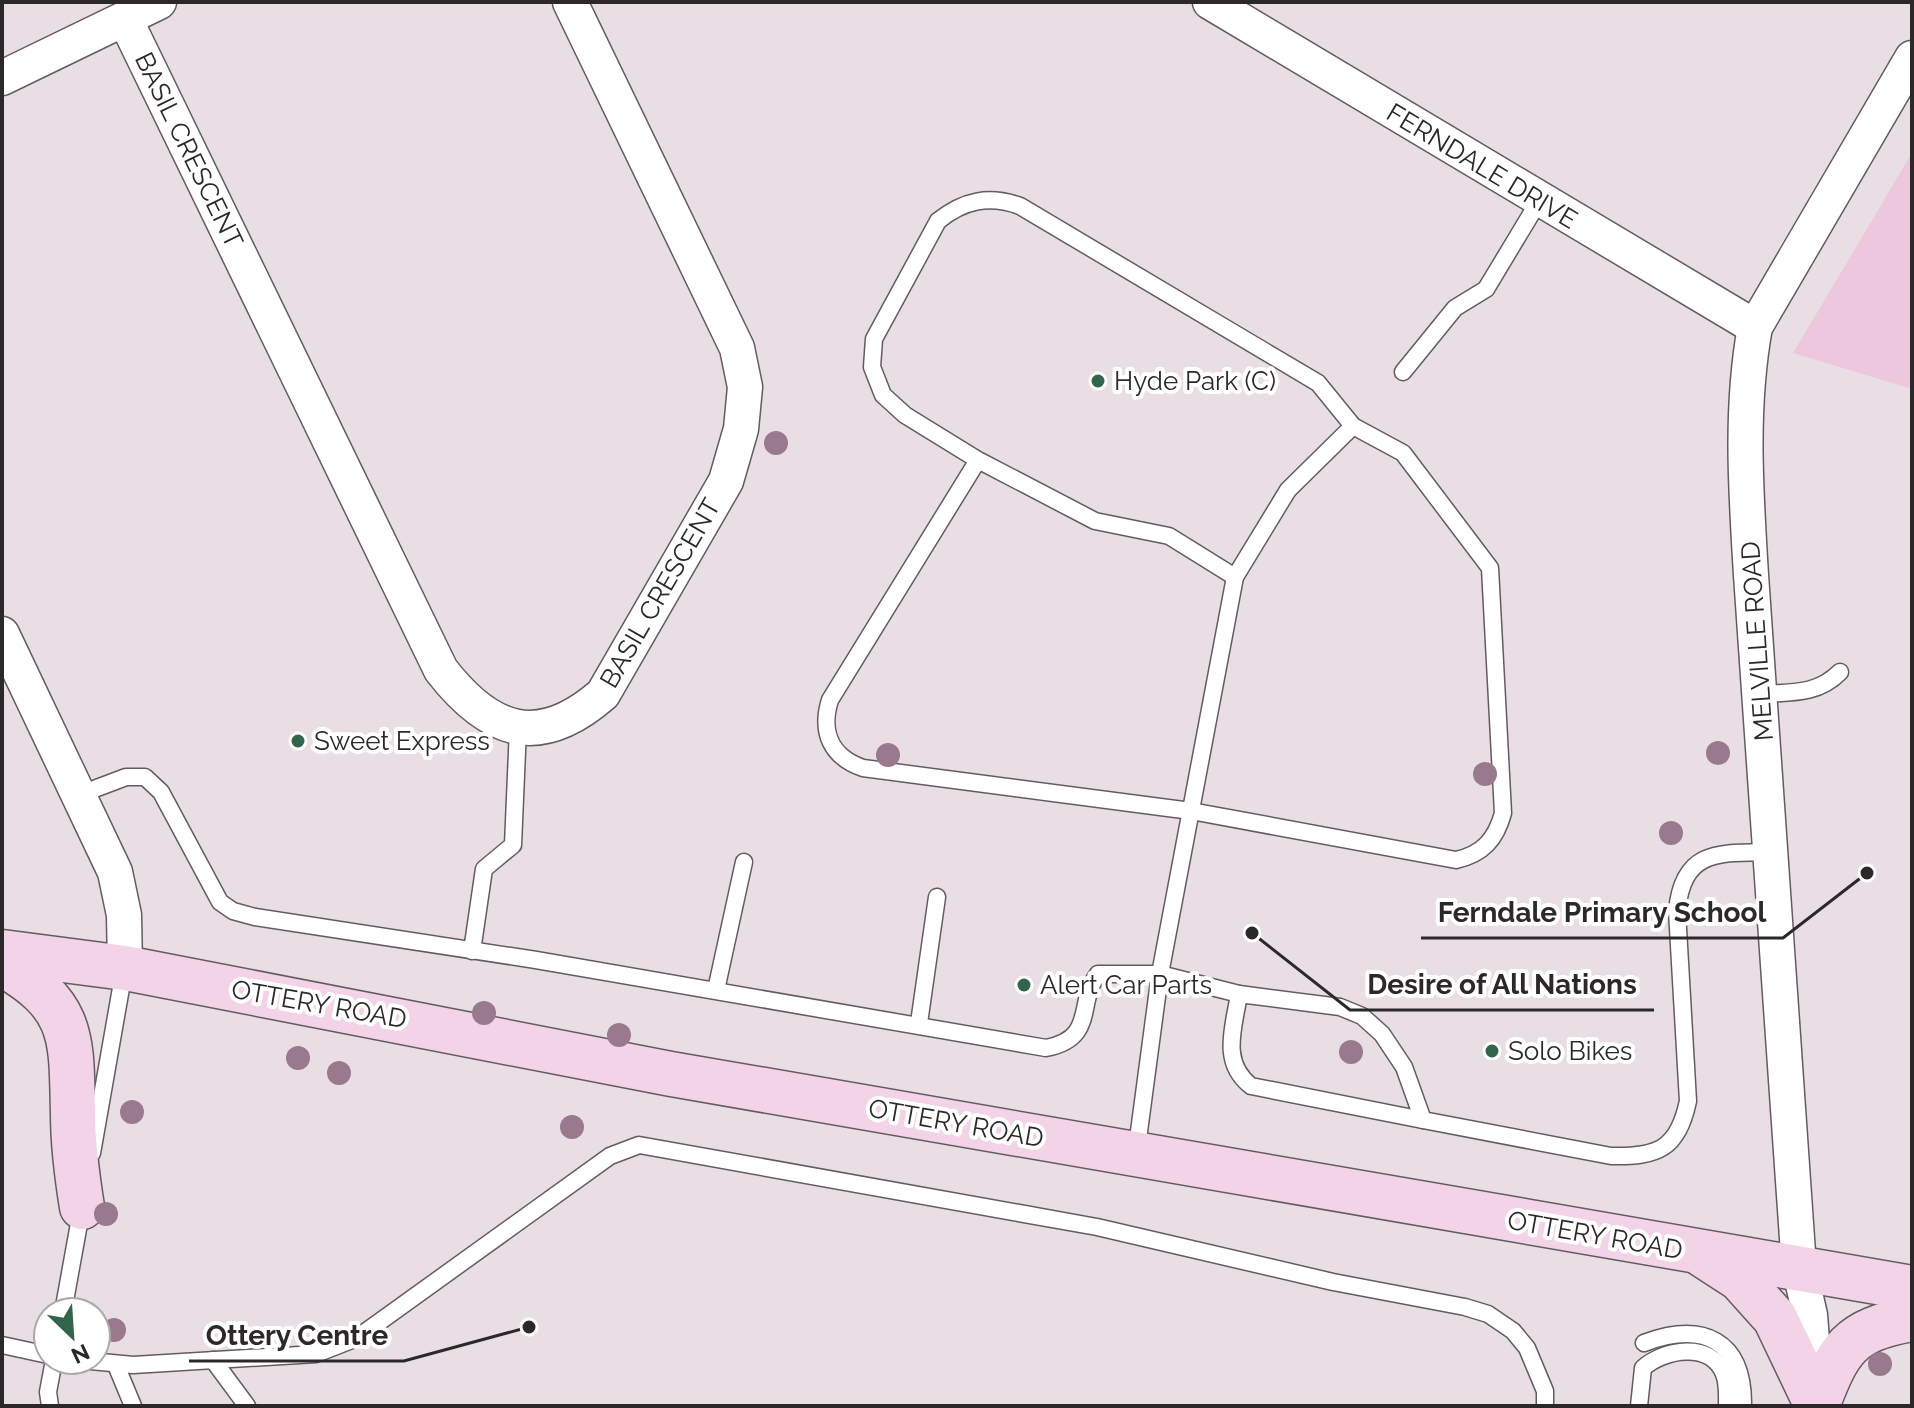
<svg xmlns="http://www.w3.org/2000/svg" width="1914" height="1408" viewBox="0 0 1914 1408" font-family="Raleway,sans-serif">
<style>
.park{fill:#edc7dd}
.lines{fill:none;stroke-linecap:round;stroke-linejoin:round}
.lane-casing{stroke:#645b60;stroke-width:19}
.street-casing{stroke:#645b60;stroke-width:37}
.secondary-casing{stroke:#645b60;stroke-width:47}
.lane{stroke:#fff;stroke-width:16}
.street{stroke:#fff;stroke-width:34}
.secondary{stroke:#f2d3e7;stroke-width:44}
.tree{fill:#99798e}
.poi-dot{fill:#30654b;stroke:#fff;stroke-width:3}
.labels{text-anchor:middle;stroke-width:8;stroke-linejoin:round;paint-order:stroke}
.street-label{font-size:26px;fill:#2c282a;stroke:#fff}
.poi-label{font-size:26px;fill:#2c282a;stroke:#fff;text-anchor:start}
.leader{fill:none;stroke:#2c282a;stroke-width:3}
.callout-dot{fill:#2c282a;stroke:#fff;stroke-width:3}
.callout-label{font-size:28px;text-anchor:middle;font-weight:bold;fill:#2c282a;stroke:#fff;stroke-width:8;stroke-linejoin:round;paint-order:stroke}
</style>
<rect width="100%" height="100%" fill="#eadee5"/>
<polygon class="park" points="1912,153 1912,389 1793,353"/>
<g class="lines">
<defs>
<g id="lane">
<polyline points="1403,372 1455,308 1486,289 1539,201"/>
<path d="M978 460 830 700C820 732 831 757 863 768L1191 811 1456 860C1483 854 1496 839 1503 813L1490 568 1403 453 1353 426 1318 383 1020 206C989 195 964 200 938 221L874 339 872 367 883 395 905 415 978 460 1095 521 1169 536 1235 577"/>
<path d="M1760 694C1792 692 1817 695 1840 672"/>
<path d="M81 794 126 777H145L161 792 220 902 233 911 255 917 536 960 1046 1048C1097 1038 1076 1003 1098 974H1160L1239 994 1340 1007 1362 1016 1382 1034 1404 1067 1423 1120 1611 1156C1658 1157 1678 1149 1688 1101L1677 911C1683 848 1720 853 1773 852"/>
<polyline points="472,951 484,869 513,845 518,728"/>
<polyline points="716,990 744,862"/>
<path d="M1239 994C1234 1027 1220 1062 1251 1086L1423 1120"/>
<polyline points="919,1023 937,897"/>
<polyline points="92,1153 124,971"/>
<polyline points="1136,1154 1160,974 1235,577 1288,490 1353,426"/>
<polyline points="63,1312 82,1207"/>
<path d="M1644 1343C1703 1321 1744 1340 1743 1406"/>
<polyline points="2,1345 48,1355"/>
<polyline points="80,1360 133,1365 316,1354 357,1338 610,1156 639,1145 1097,1227 1333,1282 1465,1307 1488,1314 1513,1331 1527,1348 1545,1391 1545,1406"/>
<polyline points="213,1360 247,1406"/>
<polyline points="116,1365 133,1406"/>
<polyline points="50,1406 48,1392 54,1360"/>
<path d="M1639 1406 1643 1368C1664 1349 1711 1341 1724 1374 1728 1384 1727 1396 1727 1406"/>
</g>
<g id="street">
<polyline points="1210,2 1755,327"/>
<path d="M125 19 441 670C490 733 539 750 603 694L726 481 741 429 745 387 737 348 570 2"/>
<polyline points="2,78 159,2"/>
<polyline points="2,634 115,872 124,915 125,968"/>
<path d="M1816 1391 1810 1315 1799 1267 1751 575C1746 493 1740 409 1755 327L1912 58"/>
</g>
<g id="secondary">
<polyline points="2,952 125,968 671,1074 1912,1288"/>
<path d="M2 964C76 1006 71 1038 73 1114 73 1146 77 1176 82 1207"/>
<polyline points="1703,1255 1740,1279 1775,1318 1817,1406"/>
<path d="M1817 1406C1839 1349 1848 1330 1912 1319"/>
</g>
</defs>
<use href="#lane" class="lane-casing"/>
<use href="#street" class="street-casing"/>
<use href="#secondary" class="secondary-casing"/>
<use href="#lane" class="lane"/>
<use href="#street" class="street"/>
<use href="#secondary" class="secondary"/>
</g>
<g class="tree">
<circle cx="776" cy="443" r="12"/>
<circle cx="1718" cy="753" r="12"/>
<circle cx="888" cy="755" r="12"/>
<circle cx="1485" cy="774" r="12"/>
<circle cx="1671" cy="833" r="12"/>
<circle cx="484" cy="1013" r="12"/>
<circle cx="619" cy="1035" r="12"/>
<circle cx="1351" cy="1052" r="12"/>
<circle cx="298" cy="1058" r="12"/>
<circle cx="339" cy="1073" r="12"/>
<circle cx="132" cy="1112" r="12"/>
<circle cx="572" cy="1127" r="12"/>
<circle cx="106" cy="1214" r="12"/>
<circle cx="114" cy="1330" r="12"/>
<circle cx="1880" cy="1364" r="12"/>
</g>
<g class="poi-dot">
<circle cx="1098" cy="381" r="8"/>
<circle cx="298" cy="741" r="8"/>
<circle cx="1024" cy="985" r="8"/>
<circle cx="1492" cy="1051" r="8"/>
</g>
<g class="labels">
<g class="street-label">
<text transform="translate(189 150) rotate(64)" y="9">BASIL CRESCENT</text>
<text transform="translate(1482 166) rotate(31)" y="9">FERNDALE DRIVE</text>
<text transform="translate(660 593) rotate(-60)" y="9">BASIL CRESCENT</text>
<text transform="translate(1757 641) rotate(-94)" y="9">MELVILLE ROAD</text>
<text transform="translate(319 1004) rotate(10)" y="9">OTTERY ROAD</text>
<text transform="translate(956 1123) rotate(10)" y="9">OTTERY ROAD</text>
<text transform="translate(1595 1235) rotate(10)" y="9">OTTERY ROAD</text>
</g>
<g class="poi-label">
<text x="1114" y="390">Hyde Park (C)</text>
<text x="314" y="750">Sweet Express</text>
<text x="1040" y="994">Alert Car Parts</text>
<text x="1508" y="1060">Solo Bikes</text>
</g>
</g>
<path class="leader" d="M1867 873L1783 938H1421M1252 933L1350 1010H1654M529 1327L404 1361H189"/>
<g class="callout-dot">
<circle cx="1867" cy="873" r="8"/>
<circle cx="1252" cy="933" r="8"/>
<circle cx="529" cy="1327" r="8"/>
</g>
<g class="callout-label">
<text x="1602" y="922">Ferndale Primary School</text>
<text x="1502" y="994">Desire of All Nations</text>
<text x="297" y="1345">Ottery Centre</text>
</g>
<rect width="1914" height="1408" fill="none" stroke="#2c282a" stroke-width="8"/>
<g transform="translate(72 1336) rotate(155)"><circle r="38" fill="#ffffff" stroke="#aba9aa" stroke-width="2"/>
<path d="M0-6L14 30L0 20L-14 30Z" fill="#30654b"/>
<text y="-12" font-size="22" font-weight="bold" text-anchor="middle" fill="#2c282a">N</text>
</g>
</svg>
